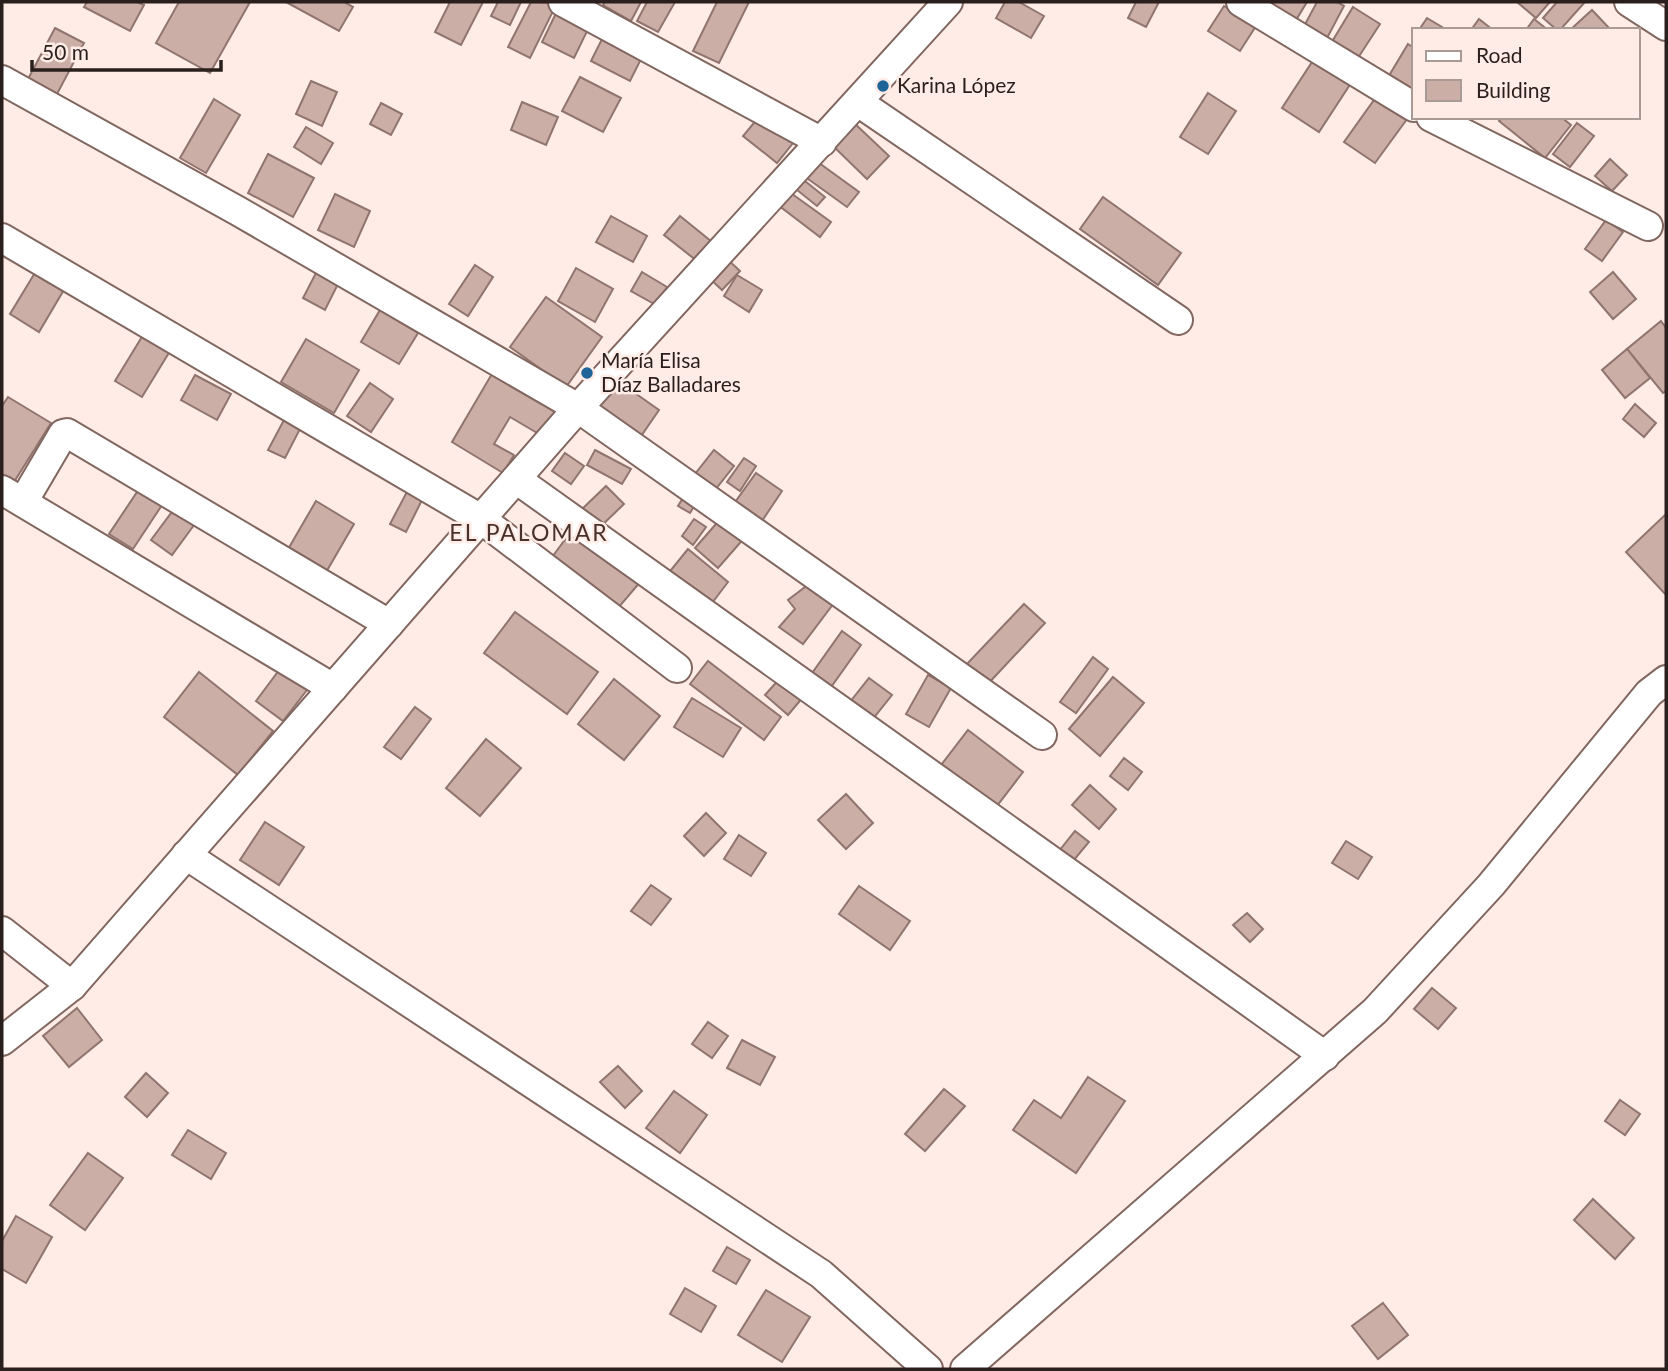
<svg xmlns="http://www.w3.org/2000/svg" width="1668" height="1371" viewBox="0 0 1668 1371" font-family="Lato,sans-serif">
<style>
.building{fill:#cbaea6;stroke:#90756e;stroke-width:2}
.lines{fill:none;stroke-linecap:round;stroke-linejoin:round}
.minor-casing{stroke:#826760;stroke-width:32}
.minor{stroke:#fff;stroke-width:28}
.poi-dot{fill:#1f6499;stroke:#ffece7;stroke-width:2.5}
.labels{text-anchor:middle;stroke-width:5;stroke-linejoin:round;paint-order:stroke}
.poi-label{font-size:21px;fill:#2a1f1c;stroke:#ffece7;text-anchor:start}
.neighbourhood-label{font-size:23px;letter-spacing:2px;fill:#49322c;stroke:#ffece7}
</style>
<rect width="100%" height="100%" fill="#ffece7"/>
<g class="building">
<polygon points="87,2 137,2 144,5 130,31 84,7"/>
<polygon points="179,2 250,2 210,73 156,43"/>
<polygon points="286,2 344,2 353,7 339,31"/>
<polygon points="450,2 483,2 461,45 435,32"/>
<polygon points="498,2 521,2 510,25 491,16"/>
<polygon points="531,2 557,3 530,58 508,47"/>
<polygon points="605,2 641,2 631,21 603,5"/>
<polygon points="647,2 675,2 658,32 637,21"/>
<polygon points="717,2 749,2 719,63 693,51"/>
<polygon points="1005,2 1019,2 1044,16 1031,38 996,18"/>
<polygon points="1136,2 1159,2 1146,27 1128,18"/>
<polygon points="1274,2 1307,2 1296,20 1272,5"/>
<polygon points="1317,2 1337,2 1344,6 1326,40 1303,28"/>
<polygon points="1517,2 1550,2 1536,18"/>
<polygon points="1557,2 1585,2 1560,30 1557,30 1543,18"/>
<polygon points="1224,6 1256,26 1240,51 1208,31"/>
<polygon points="559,7 591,23 574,58 542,42"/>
<polygon points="1353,7 1380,24 1356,61 1330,45"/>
<polygon points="1592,10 1611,30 1570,30"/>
<polygon points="1427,18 1447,30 1419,30"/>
<polygon points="1479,19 1493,30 1471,30"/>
<polygon points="1534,19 1548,30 1526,30"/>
<polygon points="55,28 84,43 57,94 28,79"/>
<polygon points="606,31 645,51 630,81 591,61"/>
<polygon points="1408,44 1414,48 1414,96 1387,79"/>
<polygon points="1314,59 1351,83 1319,132 1282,108"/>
<polygon points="580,77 621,98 603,132 562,111"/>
<polygon points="311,81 337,92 322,126 296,114"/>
<polygon points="1208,93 1236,111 1208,154 1180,137"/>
<polygon points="1379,93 1410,115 1375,163 1344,142"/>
<polygon points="214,99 240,115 206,173 180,158"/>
<polygon points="522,102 558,117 546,145 511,130"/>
<polygon points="381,103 402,114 391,135 370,124"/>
<polygon points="763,112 797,138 777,163 743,136"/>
<polygon points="1503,117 1561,117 1571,125 1545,158 1499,121"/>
<polygon points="852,121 889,156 867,179 831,144"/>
<polygon points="1577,123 1594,136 1570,167 1553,154"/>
<polygon points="306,127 333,143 321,164 294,147"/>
<polygon points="268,154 314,178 293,217 248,193"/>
<polygon points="1610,159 1627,175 1612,191 1595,176"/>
<polygon points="815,160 859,192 847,207 804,176"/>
<polygon points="800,177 825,197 817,206 792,186"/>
<polygon points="788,191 831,222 820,237 778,205"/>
<polygon points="335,194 370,211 354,247 318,230"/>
<polygon points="1103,197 1181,253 1158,285 1080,229"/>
<polygon points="611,216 647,236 633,262 596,242"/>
<polygon points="680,216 712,242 697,261 664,235"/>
<polygon points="1606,220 1623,232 1602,261 1585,249"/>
<polygon points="725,257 740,271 722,290 707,276"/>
<polygon points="475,265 493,277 468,316 449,304"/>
<polygon points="576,268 613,289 595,322 558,301"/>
<polygon points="318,269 340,280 325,310 303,298"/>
<polygon points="36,271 65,288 39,332 10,314"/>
<polygon points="642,272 667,287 656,305 631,291"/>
<polygon points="1613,272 1636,299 1613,319 1590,292"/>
<polygon points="737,275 762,290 749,312 724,296"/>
<polygon points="546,297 602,337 566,387 510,347"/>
<polygon points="380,310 418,333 399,364 361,342"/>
<polygon points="1661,321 1666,328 1666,391 1663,393 1627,349"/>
<polygon points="143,335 170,351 142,397 115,381"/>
<polygon points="306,339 359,370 334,413 281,382"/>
<polygon points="1627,349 1650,378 1625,398 1602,370"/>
<polygon points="493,372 564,414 549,440 510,417 494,444 514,455 503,473 452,442"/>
<polygon points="195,375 231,394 217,420 181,400"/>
<polygon points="615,379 659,410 637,442 593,411"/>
<polygon points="370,383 393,399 371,432 347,416"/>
<polygon points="8,397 51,423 14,482 2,474 2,406"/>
<polygon points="1635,404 1656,423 1644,437 1623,419"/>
<polygon points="285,418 301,427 285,458 268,450"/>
<polygon points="595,450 631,469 622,484 587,465"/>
<polygon points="714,450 734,466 711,495 691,479"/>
<polygon points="565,453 584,466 571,484 552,471"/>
<polygon points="744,458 756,466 740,491 727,482"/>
<polygon points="756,473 782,491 760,524 733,505"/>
<polygon points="143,483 166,499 133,549 109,534"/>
<polygon points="606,486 624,504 598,529 580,511"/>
<polygon points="409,488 424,496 406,532 390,524"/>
<polygon points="686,493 698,500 690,513 678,506"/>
<polygon points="316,501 354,524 325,574 287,551"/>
<polygon points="177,505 197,521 172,555 151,540"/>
<polygon points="1666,514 1666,595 1626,552"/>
<polygon points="723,516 746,536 718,568 695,548"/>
<polygon points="694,519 706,527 693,545 682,536"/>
<polygon points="575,526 641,581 613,614 547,564"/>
<polygon points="688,549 728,582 706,611 662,581"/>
<polygon points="809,584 834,603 803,644 779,627 795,609 788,600"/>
<polygon points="1024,604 1045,623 986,686 965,666"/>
<polygon points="515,612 598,672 567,714 484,653"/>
<polygon points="842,631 861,645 824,697 805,683"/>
<polygon points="1093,657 1108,669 1076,713 1060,702"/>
<polygon points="708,661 781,717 764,740 690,684"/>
<polygon points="283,665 310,686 283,721 256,701"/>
<polygon points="199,672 273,731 238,775 164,717"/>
<polygon points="928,675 951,688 929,727 906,714"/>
<polygon points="782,676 804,696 788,715 765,695"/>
<polygon points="1113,677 1144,703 1100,756 1069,729"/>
<polygon points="869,678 892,695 868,725 846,707"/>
<polygon points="614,679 660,716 624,760 578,724"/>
<polygon points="692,698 741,728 723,757 674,727"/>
<polygon points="415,707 431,719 401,759 384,747"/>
<polygon points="968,730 1023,772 993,811 938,769"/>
<polygon points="486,739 521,768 480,816 446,788"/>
<polygon points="1124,758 1142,772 1128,790 1110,776"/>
<polygon points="1090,785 1116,809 1099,829 1072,805"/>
<polygon points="846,794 873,823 846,849 818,820"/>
<polygon points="706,813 726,833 704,856 684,836"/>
<polygon points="265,822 304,847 279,885 240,860"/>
<polygon points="1075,831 1089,842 1068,867 1055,856"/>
<polygon points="739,835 766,853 751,876 724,859"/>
<polygon points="1346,841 1372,857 1358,879 1332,863"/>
<polygon points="651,885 671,899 651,925 631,911"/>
<polygon points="859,886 910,921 890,950 839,914"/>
<polygon points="1247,913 1263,929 1250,942 1233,925"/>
<polygon points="1432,988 1456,1008 1438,1029 1414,1009"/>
<polygon points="77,1008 102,1040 69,1067 43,1036"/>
<polygon points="708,1022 728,1036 712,1058 692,1044"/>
<polygon points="742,1040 775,1057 760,1085 727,1068"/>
<polygon points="618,1066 642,1091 625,1108 600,1082"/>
<polygon points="146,1073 168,1093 147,1117 125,1097"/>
<polygon points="1088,1077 1125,1101 1076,1173 1013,1130 1034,1100 1061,1118"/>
<polygon points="944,1089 965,1106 925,1151 905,1134"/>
<polygon points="674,1091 707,1115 680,1153 646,1128"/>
<polygon points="1620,1100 1640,1114 1625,1135 1605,1121"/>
<polygon points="188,1130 226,1153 211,1179 172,1155"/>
<polygon points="88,1153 123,1178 85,1230 50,1205"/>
<polygon points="1593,1199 1634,1238 1615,1259 1574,1220"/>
<polygon points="16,1216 52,1237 26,1283 2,1269 2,1241"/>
<polygon points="727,1247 750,1260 736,1284 713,1271"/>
<polygon points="685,1288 716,1306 701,1332 670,1314"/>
<polygon points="766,1290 810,1317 782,1362 738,1335"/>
<polygon points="1383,1303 1408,1335 1378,1359 1352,1326"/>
</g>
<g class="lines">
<defs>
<g id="minor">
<polyline points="563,2 822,142"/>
<polyline points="1241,2 1414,107"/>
<polyline points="1629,2 1666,26"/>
<polyline points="2,80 238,211 578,408 1042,735"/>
<polyline points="858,102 1178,320"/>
<polyline points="1431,117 1648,226"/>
<polyline points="2,238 481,519 677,668"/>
<polyline points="516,479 1325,1056"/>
<polyline points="2,490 333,688"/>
<polyline points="23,502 63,434 67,433 389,624"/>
<polyline points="186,855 821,1274 928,1369"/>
<polyline points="2,931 72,986"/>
<polyline points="2,1041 72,986 578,408 948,2"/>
<polyline points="965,1369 1375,1011 1491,885 1649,693 1666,680"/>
</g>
</defs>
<use href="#minor" class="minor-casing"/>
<use href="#minor" class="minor"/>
</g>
<g class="poi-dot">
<circle cx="883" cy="86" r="7"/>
<circle cx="587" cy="373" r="7"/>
</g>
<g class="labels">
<g class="poi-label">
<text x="897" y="93">Karina López</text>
<text x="601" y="368">María Elisa<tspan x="601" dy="24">Díaz Balladares</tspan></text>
</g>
<g class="neighbourhood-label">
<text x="529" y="541">EL PALOMAR</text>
</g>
</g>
<rect width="1668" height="1371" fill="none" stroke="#2a1f1c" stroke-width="7"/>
<rect x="1412" y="28" width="228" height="91" fill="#ffece7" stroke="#aa9a96" stroke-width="2"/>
<rect x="1426" y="51" width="35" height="10" fill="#ffffff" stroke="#aa9a96" stroke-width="2"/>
<text x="1476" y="63" font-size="21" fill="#2a1f1c">Road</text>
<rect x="1426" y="80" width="35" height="21" fill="#cbaea6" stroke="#aa9a96" stroke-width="2"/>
<text x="1476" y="98" font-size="21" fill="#2a1f1c">Building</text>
<path d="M32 60v10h189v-10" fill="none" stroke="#2a1f1c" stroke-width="3.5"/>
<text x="42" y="60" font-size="21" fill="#2a1f1c" stroke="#ffece7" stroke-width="5" paint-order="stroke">50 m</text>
</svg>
